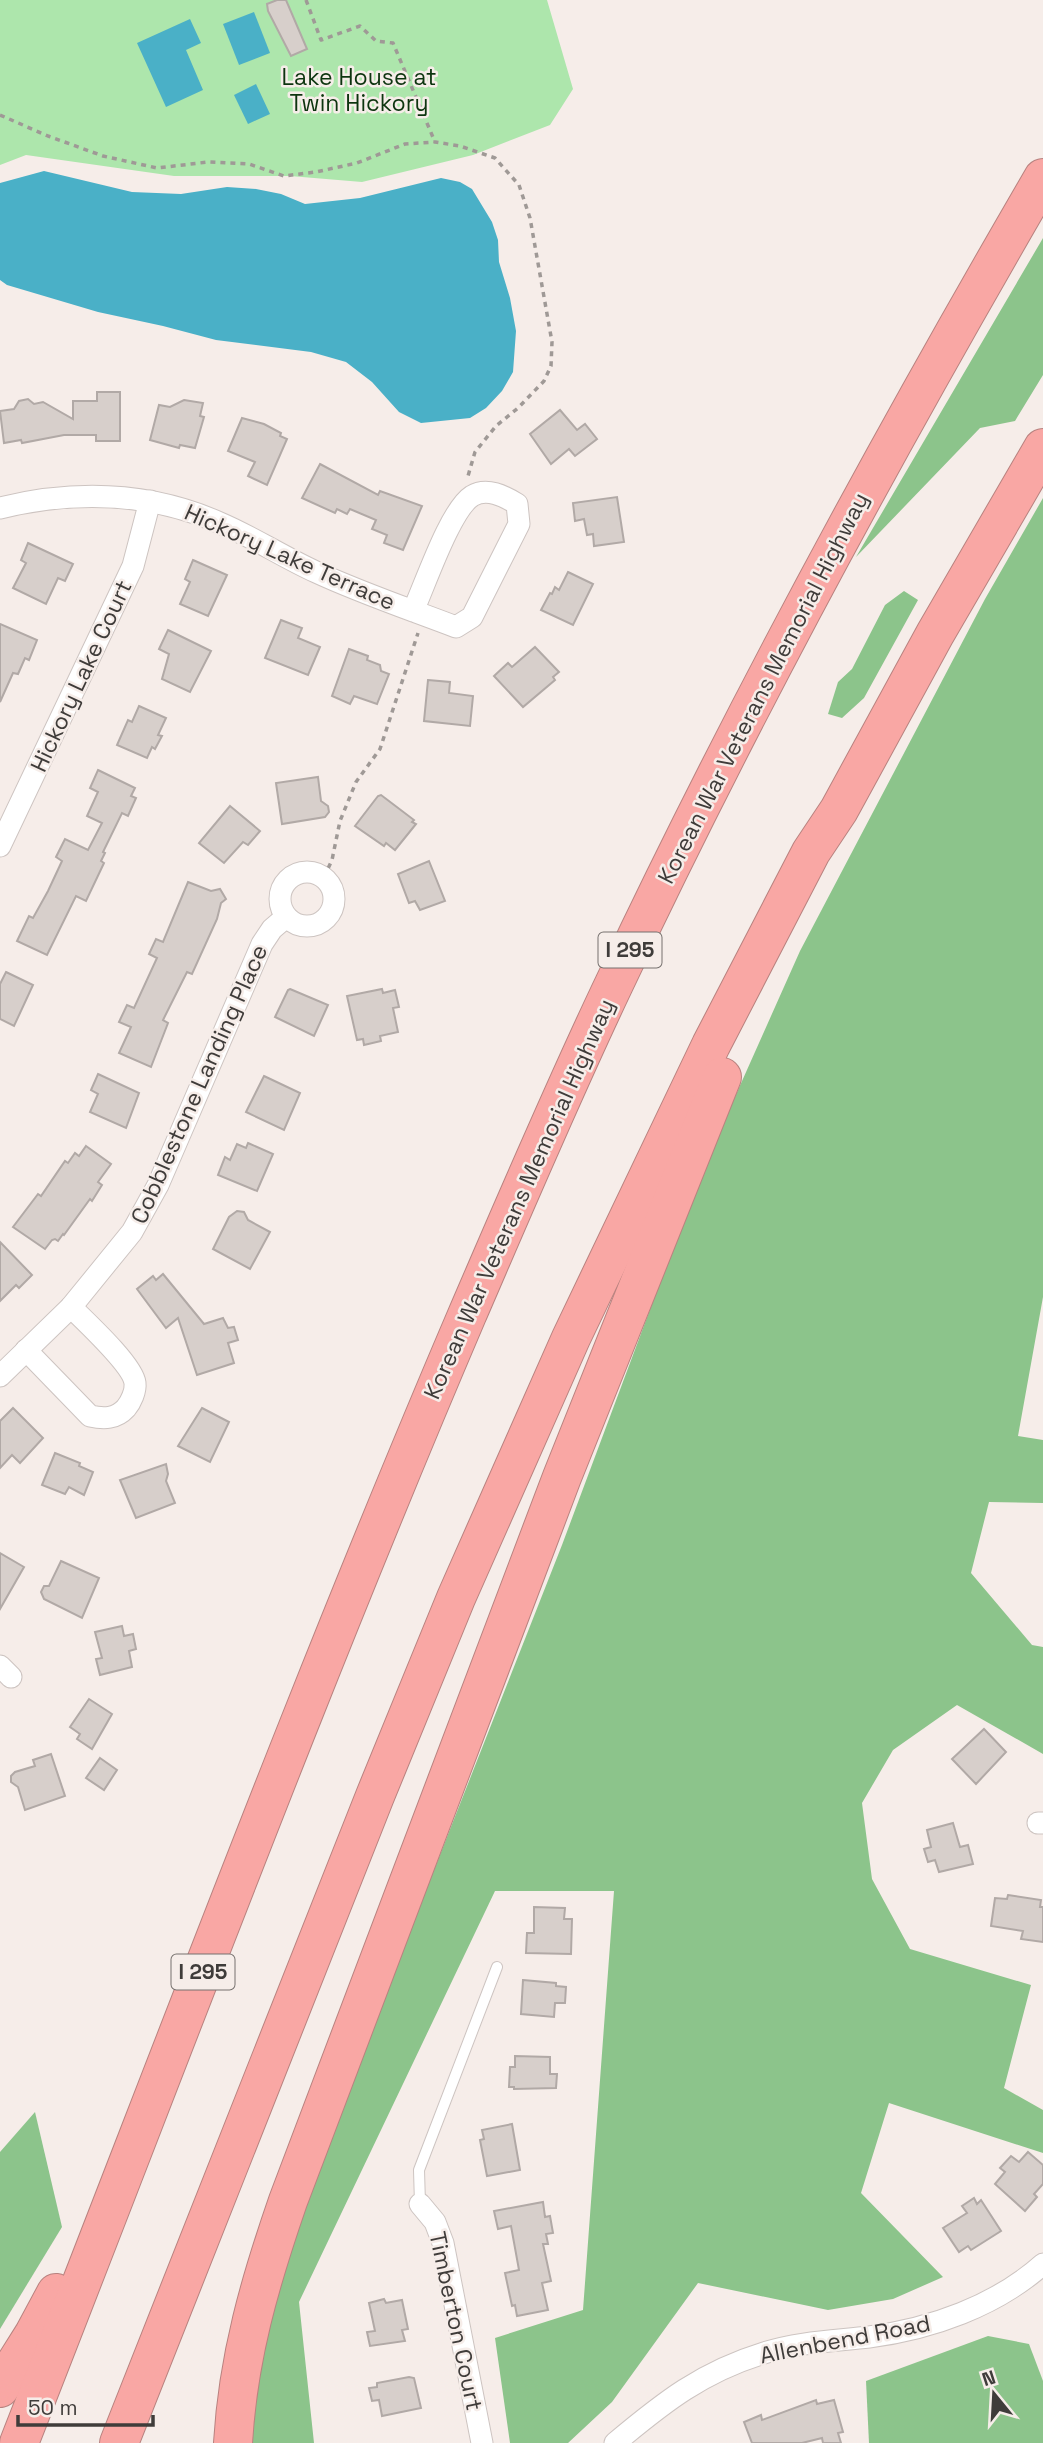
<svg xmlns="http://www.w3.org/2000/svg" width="1043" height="2443" viewBox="0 0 1043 2443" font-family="'Space Grotesk',sans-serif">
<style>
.green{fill:#ade6ac}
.forest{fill:#8cc48b}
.water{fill:#4ab0c7}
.building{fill:#d7cfcb;stroke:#b1a9a6;stroke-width:2}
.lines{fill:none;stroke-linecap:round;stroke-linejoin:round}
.service-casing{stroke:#cdc4c1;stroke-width:12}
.minor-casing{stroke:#cdc4c1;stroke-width:23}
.motorway-casing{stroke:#b8827f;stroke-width:40}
.path{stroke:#9f9996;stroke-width:3.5;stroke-dasharray:5 5;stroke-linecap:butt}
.service{stroke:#fff;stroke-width:10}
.minor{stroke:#fff;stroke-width:21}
.motorway{stroke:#f9a7a4;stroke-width:38}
.labels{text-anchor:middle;stroke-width:5;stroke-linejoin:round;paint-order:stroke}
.shield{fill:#f6ede9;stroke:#76716e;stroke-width:2}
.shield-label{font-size:21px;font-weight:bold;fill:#3f3c3a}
.park-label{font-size:23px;fill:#0d350f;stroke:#f6ede9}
.street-label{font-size:23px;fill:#3f3c3a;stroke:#f6ede9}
</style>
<rect width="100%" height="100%" fill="#f6ede9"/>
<polygon class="green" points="0,0 547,0 573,89 550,125 473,155 362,182 290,176 174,176 26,155 0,165"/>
<g class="forest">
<polygon points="1043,238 1043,375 1015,421 980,428 856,557"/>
<polygon points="1043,498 1043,1297 1018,1436 1043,1440 1043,1503 989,1502 971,1573 1032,1645 1043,1647 1043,1754 957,1705 893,1750 862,1803 872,1879 910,1949 1031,1985 1004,2088 1043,2110 1043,2153 889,2103 861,2193 943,2277 893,2299 828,2310 698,2283 612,2402 568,2443 510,2443 495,2338 583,2310 614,1891 495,1891 299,2302 314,2443 252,2443 252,2374 267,2294 562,1545 701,1173 800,951 985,599"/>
<polygon points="904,591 918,600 864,698 842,718 828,714 838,682 852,669 885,605"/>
<polygon points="35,2112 62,2227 0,2329 0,2152"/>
<polygon points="988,2336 1029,2344 1043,2381 1043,2443 869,2443 866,2381"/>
</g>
<g class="water">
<polygon points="254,12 270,53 239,65 223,24"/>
<polygon points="190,19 201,43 186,50 203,90 166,107 137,43"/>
<polygon points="256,84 270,114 248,124 234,95"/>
<polygon points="44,171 132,192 181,194 227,187 256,189 281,194 305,204 360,198 441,178 460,182 472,189 492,222 498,240 499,262 510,298 516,331 513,372 502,391 486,408 470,418 421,423 399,412 372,382 346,362 311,352 216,340 163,326 98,312 7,285 0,280 0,183"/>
</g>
<g class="building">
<polygon points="277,0 286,0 307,49 291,56 268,11 267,4"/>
<polygon points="97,392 120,392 120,441 96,441 96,435 64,435 22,443 21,440 4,443 0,411 14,409 19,401 28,399 34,404 43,402 73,419 73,401 97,401"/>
<polygon points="184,400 203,403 200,416 204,417 195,448 180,445 179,448 150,440 159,405 170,407"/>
<polygon points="560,410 577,430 585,424 597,439 575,456 569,449 551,464 530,434"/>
<polygon points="242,418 264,424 281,433 280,436 287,439 267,485 248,476 255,462 228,451"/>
<polygon points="320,464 378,495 380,491 422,506 403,550 384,543 387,535 372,529 376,520 350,509 347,514 337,509 335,513 302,498"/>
<polygon points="617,497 624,542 594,546 593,534 587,535 584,519 575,521 573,503"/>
<polygon points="28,543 73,564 65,581 58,578 46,604 13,588 26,563 21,560"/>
<polygon points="193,560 227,575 208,616 180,604 190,582 185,579"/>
<polygon points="568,572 593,584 573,625 541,610 550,593 552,594 555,587 559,590"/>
<polygon points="281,620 302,628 298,638 320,647 308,675 265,658"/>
<polygon points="0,624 37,640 29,660 25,658 18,674 13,673 0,702"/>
<polygon points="168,630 211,651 190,692 162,679 169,654 159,649"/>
<polygon points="535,647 559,672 553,677 555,680 523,707 494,676 508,663 512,667"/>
<polygon points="349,649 368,656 367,660 380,665 381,671 389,674 377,704 354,696 350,704 332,696"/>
<polygon points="428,680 450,682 449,693 473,696 470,726 424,721"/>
<polygon points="139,706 166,718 158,735 162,736 155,749 152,747 147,758 117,745 128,720 132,722"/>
<polygon points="98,770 135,788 131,796 136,798 128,816 122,813 103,852 105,853 101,861 104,863 86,901 76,896 47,955 17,941 29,916 33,918 48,891 62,861 56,857 65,839 88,850 102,823 87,816 98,792 90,788"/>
<polygon points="318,777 321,801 328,806 329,812 325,817 282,824 276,783"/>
<polygon points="381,795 414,820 412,822 416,824 395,850 386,843 384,846 355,826 378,796"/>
<polygon points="230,806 260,831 248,845 243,842 224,863 199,843"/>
<polygon points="429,861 445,901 420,910 415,901 409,903 398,874"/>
<polygon points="188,882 211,891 220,889 226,899 221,903 217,919 192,974 187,972 163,1020 168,1023 151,1067 119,1053 131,1027 119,1022 127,1005 134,1008 157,958 149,954 156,939 163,942"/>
<polygon points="6,972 33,985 14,1026 0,1019 0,984"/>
<polygon points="290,989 328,1005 314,1036 275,1017 288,990"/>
<polygon points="382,989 383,993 395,990 399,1007 393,1008 398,1032 380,1036 381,1041 364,1045 363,1039 357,1040 347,996"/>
<polygon points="98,1074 139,1093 126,1128 90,1112 98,1094 91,1090"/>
<polygon points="264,1076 300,1093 284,1130 246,1112"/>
<polygon points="248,1143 273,1154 257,1191 218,1175 225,1157 230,1160 237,1144 246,1148"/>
<polygon points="86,1146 111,1164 98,1182 102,1185 92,1201 90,1199 64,1235 63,1234 58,1241 55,1239 52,1240 45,1249 13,1227 38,1194 41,1196 65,1161 68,1163 75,1153 79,1156"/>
<polygon points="237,1211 244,1212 248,1220 270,1232 250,1269 213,1249 229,1217"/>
<polygon points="0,1242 32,1275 19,1288 16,1285 0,1301"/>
<polygon points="163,1274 204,1324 223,1318 228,1328 234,1327 238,1340 228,1343 234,1363 197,1375 178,1318 166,1328 137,1289 153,1276 156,1280"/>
<polygon points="13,1408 43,1438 20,1463 12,1455 0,1468 0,1421"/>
<polygon points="202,1408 229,1422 210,1462 178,1446"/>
<polygon points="55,1453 80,1463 79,1466 93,1472 84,1495 69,1487 65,1494 42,1485"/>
<polygon points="166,1464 168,1474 166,1481 175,1503 136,1518 120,1480"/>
<polygon points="0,1553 24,1567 0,1609"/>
<polygon points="61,1561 99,1578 82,1618 44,1599 41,1592 44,1586 49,1586"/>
<polygon points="122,1626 124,1636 133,1634 136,1649 129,1651 132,1667 100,1675 96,1659 102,1658 95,1632"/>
<polygon points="89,1699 112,1714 92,1749 77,1739 80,1734 70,1727"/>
<polygon points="984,1729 1006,1752 976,1784 952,1759"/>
<polygon points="51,1754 65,1796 25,1810 18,1787 11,1782 11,1776 15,1772 35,1766 33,1760"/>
<polygon points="100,1758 117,1770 104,1790 86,1778"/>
<polygon points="953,1823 960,1847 968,1845 973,1864 939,1872 935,1860 928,1862 924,1849 931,1847 927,1830"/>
<polygon points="1008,1895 1041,1900 1040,1907 1043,1907 1043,1942 1021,1939 1023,1931 991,1926 995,1898 1007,1899"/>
<polygon points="534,1907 565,1908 564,1919 572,1919 571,1954 526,1953 527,1933 534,1933"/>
<polygon points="523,1980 556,1983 556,1986 566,1987 565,2003 555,2003 554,2017 521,2014"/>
<polygon points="515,2056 550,2057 550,2074 557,2074 556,2088 514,2089 514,2087 509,2087 510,2067 515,2067"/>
<polygon points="512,2124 520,2170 487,2176 480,2140 484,2139 482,2130"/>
<polygon points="1028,2152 1043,2165 1043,2184 1034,2194 1037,2197 1025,2211 995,2184 1005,2172 1000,2168 1011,2156 1019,2162"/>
<polygon points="974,2198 977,2204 981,2200 1001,2231 971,2250 968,2246 959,2252 943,2228 967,2213 962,2206"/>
<polygon points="543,2202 545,2217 550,2216 553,2233 546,2234 548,2244 543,2244 551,2281 542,2283 548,2310 517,2316 515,2305 512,2306 505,2273 519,2270 511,2226 498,2229 494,2211"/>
<polygon points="384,2299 386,2303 402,2300 408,2329 402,2330 405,2341 370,2346 367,2332 375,2331 369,2303"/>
<polygon points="409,2377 414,2378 421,2408 382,2416 379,2400 372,2401 369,2388 377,2387 377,2383"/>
<polygon points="816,2400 817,2404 834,2400 843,2432 838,2433 841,2443 823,2443 822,2438 802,2443 752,2443 744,2422 761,2415 762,2420"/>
</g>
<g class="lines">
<defs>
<polyline id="service" points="420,2204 419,2170 497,1967"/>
<g id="minor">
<path d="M0 508C74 490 150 492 220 523 253 537 283 557 316 572 361 593 409 609 456 627L472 617 519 524 517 504C504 496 487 487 472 496 450 510 425 585 413 611"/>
<polyline points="0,846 133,566 150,501"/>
<circle cx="307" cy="899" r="27"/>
<path d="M26 1350 90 1416C104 1419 116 1419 126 1408 131 1402 136 1391 135 1383 133 1365 85 1321 71 1307"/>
<polyline points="0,1376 71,1307 132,1232 158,1185 262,944 272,929 286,917"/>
<polyline points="0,1666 11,1677"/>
<polyline points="1038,1823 1043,1823"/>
<polyline points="420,2204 435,2222 443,2243 482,2443"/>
<path d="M615 2443C664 2402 702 2372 764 2353 798 2342 834 2341 869 2337 931 2329 996 2306 1043 2264"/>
</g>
<g id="motorway">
<polyline points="0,2388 34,2334 56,2293"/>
<path d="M19 2443C167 2066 308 1687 467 1315 515 1204 562 1093 614 984 744 708 890 441 1043 178"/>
<polyline points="119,2443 375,1796 456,1598 571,1338 711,1045 811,852 839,810 935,634 1043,448"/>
<path d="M233 2443C238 2357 260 2282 288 2201L562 1477 722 1077"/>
</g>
</defs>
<use href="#service" class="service-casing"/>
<use href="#minor" class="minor-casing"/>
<use href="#motorway" class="motorway-casing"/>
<g class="path">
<polyline points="306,0 321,40 360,26 376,41 393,43 435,142"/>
<polyline points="0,115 48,136 103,156 157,168 208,162 249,164 284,176 316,172 357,163 405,144 435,142 460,146 495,158 519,185 530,218 552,342 551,366 544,381 518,408 496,426 475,452 468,476"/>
<polyline points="324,877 332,860 340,821 356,782 380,749 418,633"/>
</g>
<use href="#service" class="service"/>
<use href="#minor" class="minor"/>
<use href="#motorway" class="motorway"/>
</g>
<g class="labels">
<g class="shield">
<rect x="598.5" y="932.5" width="63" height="35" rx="5"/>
<rect x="171.5" y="1954.5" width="63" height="35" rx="5"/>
</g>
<g class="shield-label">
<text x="630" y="957">I 295</text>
<text x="203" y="1979">I 295</text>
</g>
<g class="park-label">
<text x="359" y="85">Lake House at<tspan x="359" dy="26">Twin Hickory</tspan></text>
</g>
<g class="street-label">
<text transform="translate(290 557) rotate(24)" y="8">Hickory Lake Terrace</text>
<text transform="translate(81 676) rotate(-65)" y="8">Hickory Lake Court</text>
<text transform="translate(763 688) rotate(-63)" y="8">Korean War Veterans Memorial Highway</text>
<text transform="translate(199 1084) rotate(-66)" y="8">Cobblestone Landing Place</text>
<text transform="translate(519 1199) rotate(-66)" y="8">Korean War Veterans Memorial Highway</text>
<text transform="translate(456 2321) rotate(78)" y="8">Timberton Court</text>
<text transform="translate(845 2339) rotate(-11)" y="8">Allenbend Road</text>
</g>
</g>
<g transform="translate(994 2394) rotate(342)" stroke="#f6ede9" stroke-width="5" paint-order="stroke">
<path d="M0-5L12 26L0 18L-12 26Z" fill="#3f3c3a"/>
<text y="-10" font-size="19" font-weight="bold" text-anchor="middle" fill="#3f3c3a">N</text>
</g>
<path d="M18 2415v10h135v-10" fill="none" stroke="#3f3c3a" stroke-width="3.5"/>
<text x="28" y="2415" font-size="21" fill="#3f3c3a" stroke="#f6ede9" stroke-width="5" paint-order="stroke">50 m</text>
</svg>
